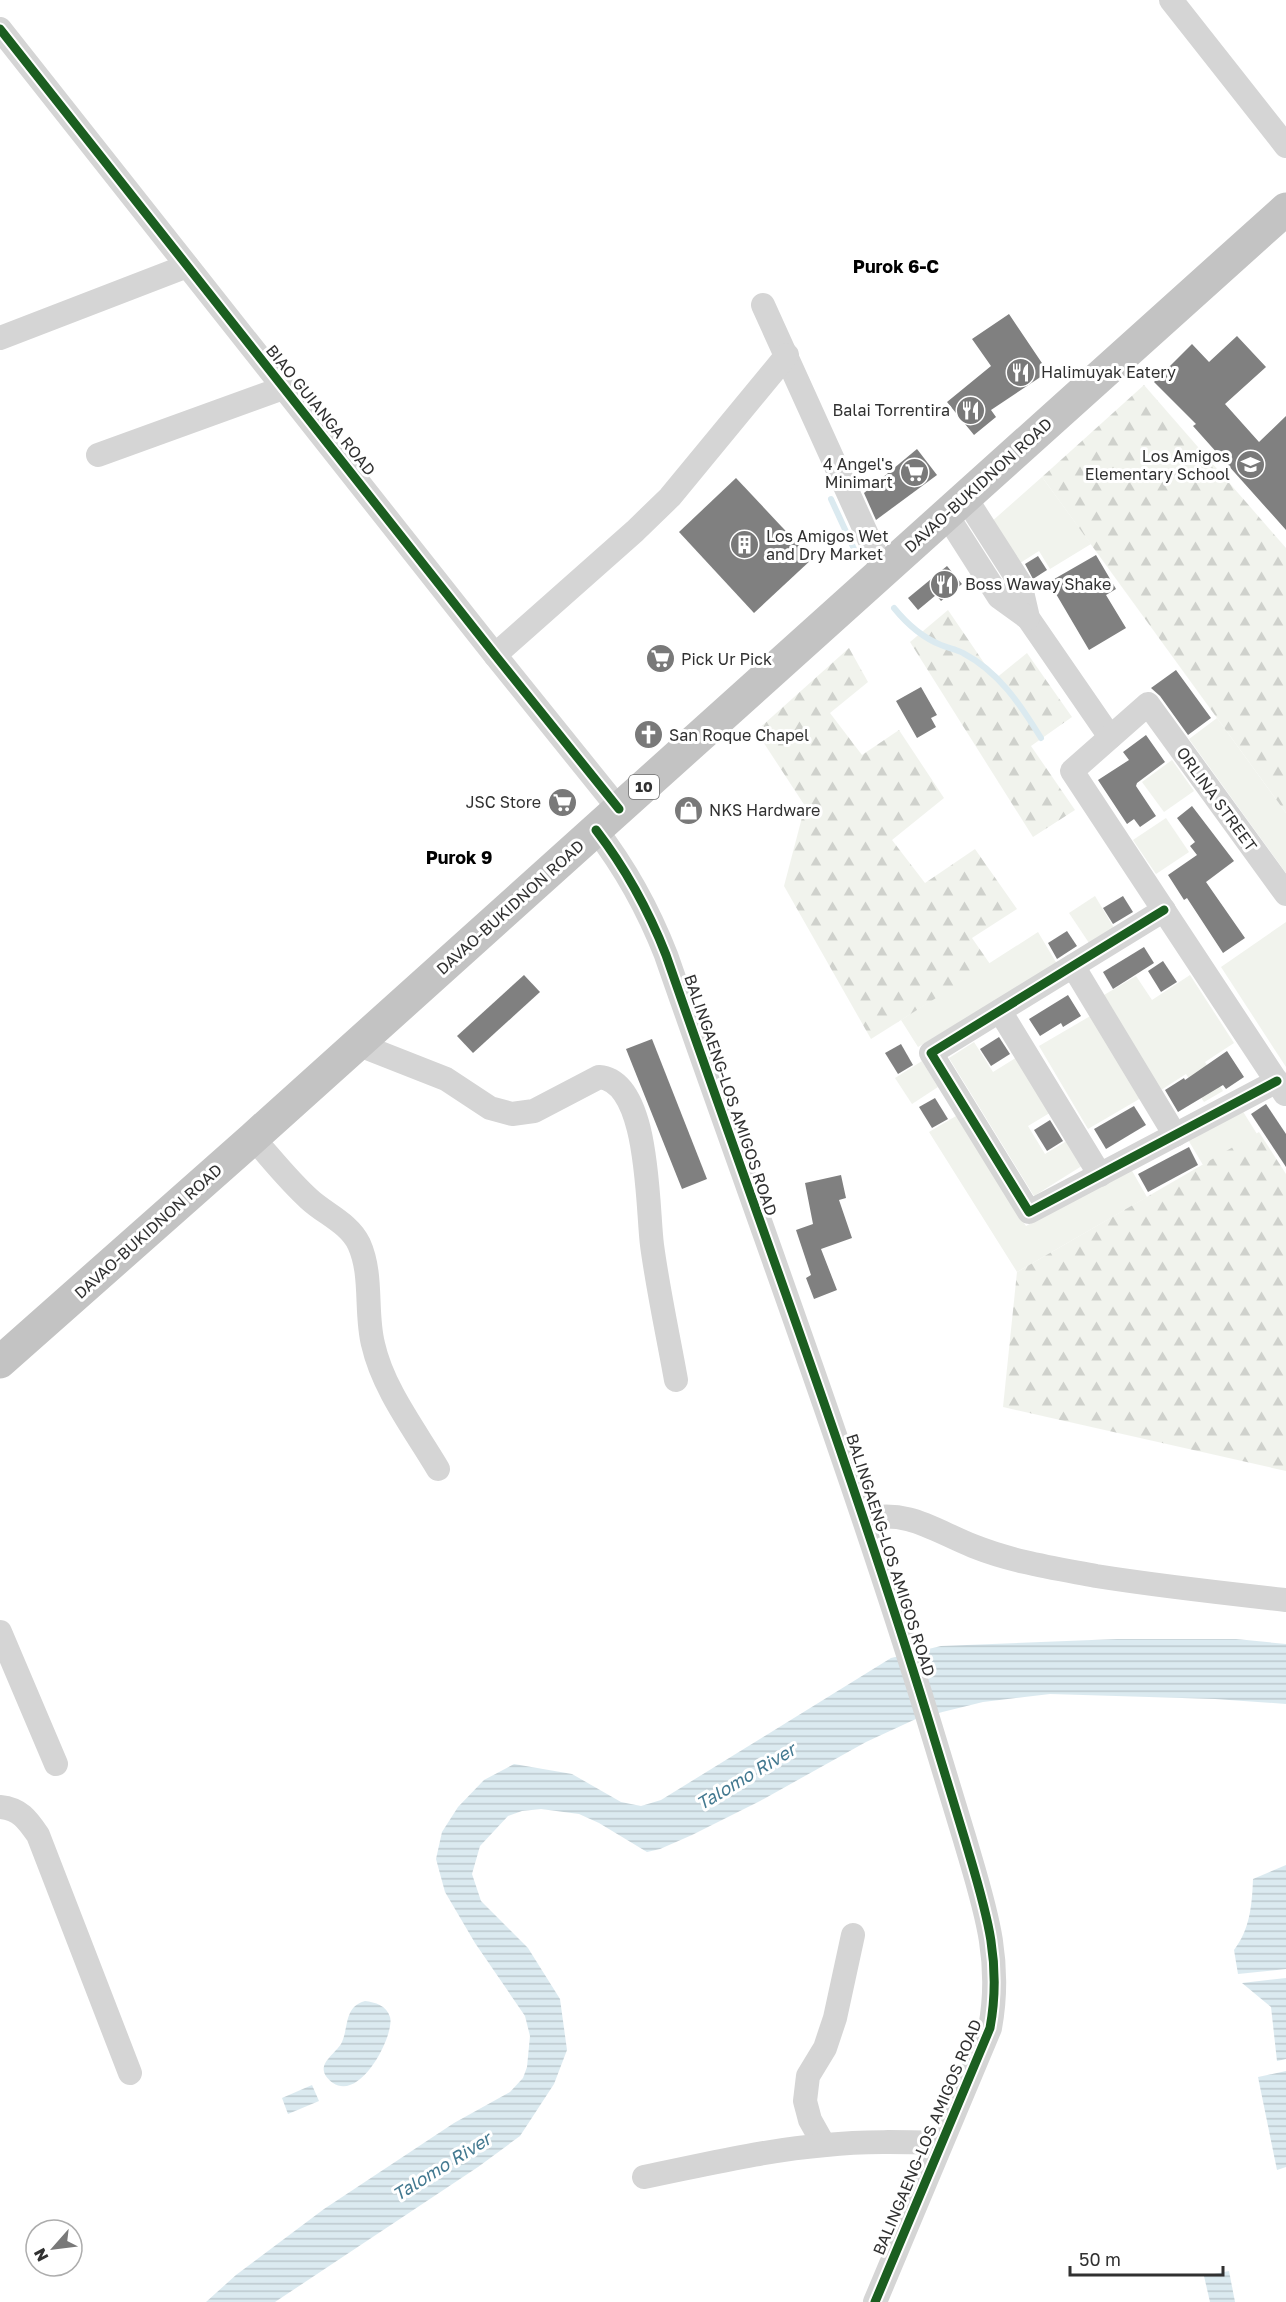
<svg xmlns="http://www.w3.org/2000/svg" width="1286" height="2302" viewBox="0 0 1286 2302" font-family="'Golos Text',sans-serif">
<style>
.green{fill:#f1f3ed}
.forest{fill:url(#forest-firs)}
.water{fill:url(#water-rules)}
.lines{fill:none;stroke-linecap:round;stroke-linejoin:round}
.stream{stroke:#dbeaf0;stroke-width:6}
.building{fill:#808080}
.minor{stroke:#d5d5d5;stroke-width:24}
.highway{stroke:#c3c3c3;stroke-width:33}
.cycleway-casing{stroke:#fff;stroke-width:13}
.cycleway{stroke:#1b5e20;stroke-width:9}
.labels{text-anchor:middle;stroke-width:6;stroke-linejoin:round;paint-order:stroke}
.shield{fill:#fff;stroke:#6f6f6f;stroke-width:1.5}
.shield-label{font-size:15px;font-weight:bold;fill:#313131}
.poi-label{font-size:16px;fill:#313131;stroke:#fff;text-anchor:start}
.street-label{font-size:16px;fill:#313131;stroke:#fff}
.neighbourhood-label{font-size:18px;font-weight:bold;fill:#000;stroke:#fff}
.water-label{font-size:18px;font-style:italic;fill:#437990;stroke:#fff}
</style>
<defs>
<pattern id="forest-firs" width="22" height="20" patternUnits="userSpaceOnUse" patternTransform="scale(1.5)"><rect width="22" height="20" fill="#f1f3ed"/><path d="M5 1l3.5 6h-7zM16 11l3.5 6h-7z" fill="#cfd1cc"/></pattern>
<pattern id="water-rules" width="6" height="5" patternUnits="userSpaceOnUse" patternTransform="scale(1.5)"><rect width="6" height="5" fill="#dbeaf0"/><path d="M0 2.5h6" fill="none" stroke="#bcc9ce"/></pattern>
</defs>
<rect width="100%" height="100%" fill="#fff"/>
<g class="green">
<polygon points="1042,477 1091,544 1050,569 1039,551 1017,565 990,523"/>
<polygon points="1217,718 1286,813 1286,873 1189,739"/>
<polygon points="1172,760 1194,791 1164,812 1142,782"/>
<polygon points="1166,818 1189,852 1156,874 1133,840"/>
<polygon points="1095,896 1114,928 1089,943 1069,913"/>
<polygon points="1286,922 1286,1067 1221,967"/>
<polygon points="1038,932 1057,964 918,1047 901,1020"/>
<polygon points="1190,975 1234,1043 1205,1062 1223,1091 1204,1102 1186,1074 1161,1090 1104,995 1136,976 1152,1000"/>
<polygon points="1092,1015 1141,1098 1088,1129 1039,1046"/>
<polygon points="974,1042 993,1072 1019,1056 1053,1111 1028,1126 1045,1154 1070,1139 1085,1164 1034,1196 949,1058"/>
<polygon points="922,1061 938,1087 912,1104 895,1078"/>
<polygon points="1242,1110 1257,1134 1203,1165 1187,1138"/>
<polygon points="956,1116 1026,1226 1131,1169 1147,1197 1017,1272 929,1132"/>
</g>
<g class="forest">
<polygon points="1144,385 1286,548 1286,813 1042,477"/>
<polygon points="948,610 995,679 1027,653 1072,717 1031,746 1075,810 1033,837 910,642"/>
<polygon points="849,648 868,682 830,713 862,755 899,730 944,798 892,840 925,883 975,849 1017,909 972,938 990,964 871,1039 784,886 805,806 756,731"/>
<polygon points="1259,1132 1286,1174 1286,1471 1003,1407 1017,1272"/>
</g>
<g class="water">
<polygon points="1117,1639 1236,1639 1286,1644 1286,1704 1215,1699 1050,1694 983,1702 918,1718 866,1742 760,1801 692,1835 660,1849 647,1852 599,1823 579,1814 541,1809 522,1811 508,1816 480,1846 472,1874 481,1901 528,1948 560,1999 567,2050 554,2084 520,2136 478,2167 275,2302 206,2302 236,2275 324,2209 454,2123 510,2092 523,2078 527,2067 530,2036 525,2016 475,1943 445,1892 436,1859 442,1832 458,1807 484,1780 514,1764 572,1774 621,1802 641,1806 661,1800 891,1658 941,1646"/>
<path d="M1286 1865V1969L1238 1974 1234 1950C1250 1929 1252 1905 1253 1879Z"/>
<polygon points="1286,1978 1286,2059 1277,2061 1271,2007 1242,1983"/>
<path d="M365 2001C375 2002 387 2006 390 2017 395 2034 361 2102 333 2083 310 2066 336 2055 342 2042 349 2026 344 2007 365 2001Z"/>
<polygon points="1286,2071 1286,2167 1277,2170 1258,2077"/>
<polygon points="312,2085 319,2101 288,2114 282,2098"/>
<polygon points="1229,2271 1235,2302 1210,2302 1204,2276"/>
</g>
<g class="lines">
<g class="stream">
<polyline points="831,499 854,549"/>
<path d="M894 608C907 624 921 637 941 645 948 648 956 649 963 653 999 672 1020 704 1041 738"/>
</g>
</g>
<g class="building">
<polygon points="1009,314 1048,372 991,410 996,417 974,435 947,402 991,366 972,339"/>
<polygon points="1237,336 1266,367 1225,404 1259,442 1286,416 1286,530 1193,426 1196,424 1154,382 1192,344 1209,362"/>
<polygon points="917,449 937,475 876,520 864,493"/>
<polygon points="736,478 812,559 754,613 679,532"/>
<polygon points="1096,555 1116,589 1106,595 1126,628 1089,650 1049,582"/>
<polygon points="1038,556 1047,570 1033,579 1025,564"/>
<polygon points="947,566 962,584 941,601 936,595 918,610 908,598"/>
<polygon points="1176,670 1211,718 1188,735 1160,696 1151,688"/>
<polygon points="921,687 937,715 931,718 936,727 917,738 896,701"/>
<polygon points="1146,735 1165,762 1137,783 1136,786 1156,816 1140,827 1134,819 1127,824 1098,780 1129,760 1123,752"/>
<polygon points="1192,806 1234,861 1206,882 1245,938 1223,953 1187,898 1184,900 1168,875 1197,855 1190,846 1195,842 1177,818"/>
<polygon points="1123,896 1133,912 1113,924 1103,908"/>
<polygon points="1067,931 1077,946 1057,959 1048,943"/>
<polygon points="1144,947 1154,963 1113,989 1103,972"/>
<polygon points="1163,961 1177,982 1161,992 1148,971"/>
<polygon points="524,975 540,992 473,1053 457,1036"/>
<polygon points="1068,995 1081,1016 1063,1027 1061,1023 1040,1036 1029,1019"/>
<polygon points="999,1037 1010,1054 991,1066 980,1049"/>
<polygon points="652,1039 707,1179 682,1189 626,1049"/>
<polygon points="901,1044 913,1065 898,1074 885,1053"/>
<polygon points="1227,1051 1244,1077 1226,1089 1223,1085 1178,1112 1165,1090 1184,1078 1185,1080"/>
<polygon points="935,1098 948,1119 932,1128 919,1107"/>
<polygon points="1266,1104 1286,1134 1286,1167 1251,1114"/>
<polygon points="1134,1106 1146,1125 1106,1149 1094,1129"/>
<polygon points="1050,1120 1063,1141 1047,1151 1034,1130"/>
<polygon points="1189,1147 1198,1165 1148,1192 1138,1174"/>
<polygon points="841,1175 846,1198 839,1200 852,1238 821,1249 837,1290 814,1299 806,1278 811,1275 796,1230 813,1224 805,1183"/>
</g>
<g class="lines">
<g class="minor">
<polyline points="1171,0 1286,146"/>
<polyline points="0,29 495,655 619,809"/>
<polyline points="763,305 883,570"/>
<polyline points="0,338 187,266"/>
<polyline points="98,455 283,388"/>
<polyline points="965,497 1020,583 1028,618 1110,737"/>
<polyline points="946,514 999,597 1028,618"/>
<polyline points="495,655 635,531 670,497 787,355"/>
<path d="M596 830C626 869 648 909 666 955 754 1208 848 1459 927 1715 940 1757 952 1798 965 1840 984 1905 1003 1958 990 2028L875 2302"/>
<polyline points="1164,910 931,1053 1029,1212 1277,1081"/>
<polyline points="1073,966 1175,1135"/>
<polyline points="1000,1011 1100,1175"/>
<path d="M357 1044 446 1079 490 1108 512 1114 534 1111 599 1077C650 1081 647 1207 652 1245 658 1290 668 1335 676 1380"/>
<polyline points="1285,1094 1072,771 1148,704 1286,894"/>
<path d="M253 1138C271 1158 288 1180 309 1199 325 1214 349 1223 359 1244 373 1275 365 1312 373 1344 383 1389 415 1430 438 1469"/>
<path d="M865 1519C908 1509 935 1531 973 1546 1013 1562 1054 1568 1096 1576 1159 1586 1222 1593 1286 1600"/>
<polyline points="0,1632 56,1764"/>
<path d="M0 1807C20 1809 27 1819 38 1835L130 2073"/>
<polyline points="824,2145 810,2120 805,2101 808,2076 825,2048 835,2018 853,1935"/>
<path d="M644 2177C704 2165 765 2150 826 2145 864 2141 903 2142 941 2143"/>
</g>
<polyline class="highway" points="0,1362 253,1138 1286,209"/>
<defs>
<g id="cycleway">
<polyline points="0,29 495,655 619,809"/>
<path d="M596 830C626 869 648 909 666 955 754 1208 848 1459 927 1715 940 1757 952 1798 965 1840 984 1905 1003 1958 990 2028L875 2302"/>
<polyline points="1164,910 931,1053 1029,1212 1277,1081"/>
</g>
</defs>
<use href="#cycleway" class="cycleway-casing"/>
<use href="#cycleway" class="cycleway"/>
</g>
<defs>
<symbol id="restaurant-disc" viewBox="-11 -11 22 22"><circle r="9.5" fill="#797979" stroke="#fff"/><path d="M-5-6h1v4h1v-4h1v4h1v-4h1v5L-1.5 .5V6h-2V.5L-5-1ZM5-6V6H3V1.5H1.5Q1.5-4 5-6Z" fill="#fff"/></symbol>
<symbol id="school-disc" viewBox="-11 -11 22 22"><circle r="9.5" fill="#797979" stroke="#fff"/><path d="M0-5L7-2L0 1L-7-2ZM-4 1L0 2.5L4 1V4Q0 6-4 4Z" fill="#fff"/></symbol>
<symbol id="supermarket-disc" viewBox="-11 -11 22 22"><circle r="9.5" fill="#797979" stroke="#fff"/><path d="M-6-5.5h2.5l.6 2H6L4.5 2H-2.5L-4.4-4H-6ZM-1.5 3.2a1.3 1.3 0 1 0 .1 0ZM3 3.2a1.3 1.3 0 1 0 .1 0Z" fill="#fff"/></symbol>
<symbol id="building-disc" viewBox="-11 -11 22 22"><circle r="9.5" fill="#797979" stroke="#fff"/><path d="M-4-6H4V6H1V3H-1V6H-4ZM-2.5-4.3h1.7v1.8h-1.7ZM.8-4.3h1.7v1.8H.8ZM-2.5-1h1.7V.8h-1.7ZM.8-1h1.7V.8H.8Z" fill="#fff"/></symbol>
<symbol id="church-disc" viewBox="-11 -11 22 22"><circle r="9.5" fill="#797979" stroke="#fff"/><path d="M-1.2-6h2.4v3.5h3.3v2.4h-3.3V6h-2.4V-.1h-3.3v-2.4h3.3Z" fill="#fff"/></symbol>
<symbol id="shop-disc" viewBox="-11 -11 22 22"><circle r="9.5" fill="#797979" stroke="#fff"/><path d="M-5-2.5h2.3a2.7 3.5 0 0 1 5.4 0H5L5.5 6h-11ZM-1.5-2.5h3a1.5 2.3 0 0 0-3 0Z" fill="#fff"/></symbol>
</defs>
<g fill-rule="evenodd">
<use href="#restaurant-disc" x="1004" y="356" width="33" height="33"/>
<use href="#restaurant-disc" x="954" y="394" width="33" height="33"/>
<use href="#school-disc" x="1234" y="448" width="33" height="33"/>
<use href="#supermarket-disc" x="898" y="456" width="33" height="33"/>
<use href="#building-disc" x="728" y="528" width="33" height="33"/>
<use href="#restaurant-disc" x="928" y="568" width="33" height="33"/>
<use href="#supermarket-disc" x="644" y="642" width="33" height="33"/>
<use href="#church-disc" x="632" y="718" width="33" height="33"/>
<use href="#supermarket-disc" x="546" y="786" width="33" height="33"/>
<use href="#shop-disc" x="672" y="794" width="33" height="33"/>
</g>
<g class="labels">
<rect class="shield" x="629" y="775" width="30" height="24" rx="4.5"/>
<g class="shield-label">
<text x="644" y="792">10</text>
</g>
<g class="poi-label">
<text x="1041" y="378">Halimuyak Eatery</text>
<text x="950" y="416" text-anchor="end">Balai Torrentira</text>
<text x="1230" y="462" text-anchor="end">Los Amigos<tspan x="1230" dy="18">Elementary School</tspan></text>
<text x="893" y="470" text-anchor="end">4 Angel's<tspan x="893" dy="18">Minimart</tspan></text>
<text x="766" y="542">Los Amigos Wet<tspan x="766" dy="18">and Dry Market</tspan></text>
<text x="965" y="590">Boss Waway Shake</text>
<text x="681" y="665">Pick Ur Pick</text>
<text x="669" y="741">San Roque Chapel</text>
<text x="541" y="808" text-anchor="end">JSC Store</text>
<text x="709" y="816">NKS Hardware</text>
</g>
<g class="street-label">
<text transform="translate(321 410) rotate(51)" y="6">BIAO GUIANGA ROAD</text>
<text transform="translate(978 485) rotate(-42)" y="6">DAVAO-BUKIDNON ROAD</text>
<text transform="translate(1217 799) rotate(54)" y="6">ORLINA STREET</text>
<text transform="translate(510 907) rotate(-42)" y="6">DAVAO-BUKIDNON ROAD</text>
<text transform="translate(731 1095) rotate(71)" y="6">BALINGAENG-LOS AMIGOS ROAD</text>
<text transform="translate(148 1231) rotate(-42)" y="6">DAVAO-BUKIDNON ROAD</text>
<text transform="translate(891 1555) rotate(72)" y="6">BALINGAENG-LOS AMIGOS ROAD</text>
<text transform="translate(927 2137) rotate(-67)" y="6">BALINGAENG-LOS AMIGOS ROAD</text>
</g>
<g class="neighbourhood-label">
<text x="896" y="273">Purok 6-C</text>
<text x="459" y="864">Purok 9</text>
</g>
<g class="water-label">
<text transform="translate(746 1777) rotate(-31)" y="6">Talomo River</text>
<text transform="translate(442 2167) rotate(-32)" y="6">Talomo River</text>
</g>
</g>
<g transform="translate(54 2248) rotate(242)"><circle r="28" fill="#ffffff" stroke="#adadad" stroke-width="1.5"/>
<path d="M0-4.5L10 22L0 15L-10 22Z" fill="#797979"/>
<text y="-9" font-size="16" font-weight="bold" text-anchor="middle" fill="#313131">N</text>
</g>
<path d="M1070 2266v9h153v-9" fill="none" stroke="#313131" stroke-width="3"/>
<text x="1079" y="2266" font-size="18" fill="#313131" stroke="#ffffff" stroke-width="4.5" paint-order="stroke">50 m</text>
</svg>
